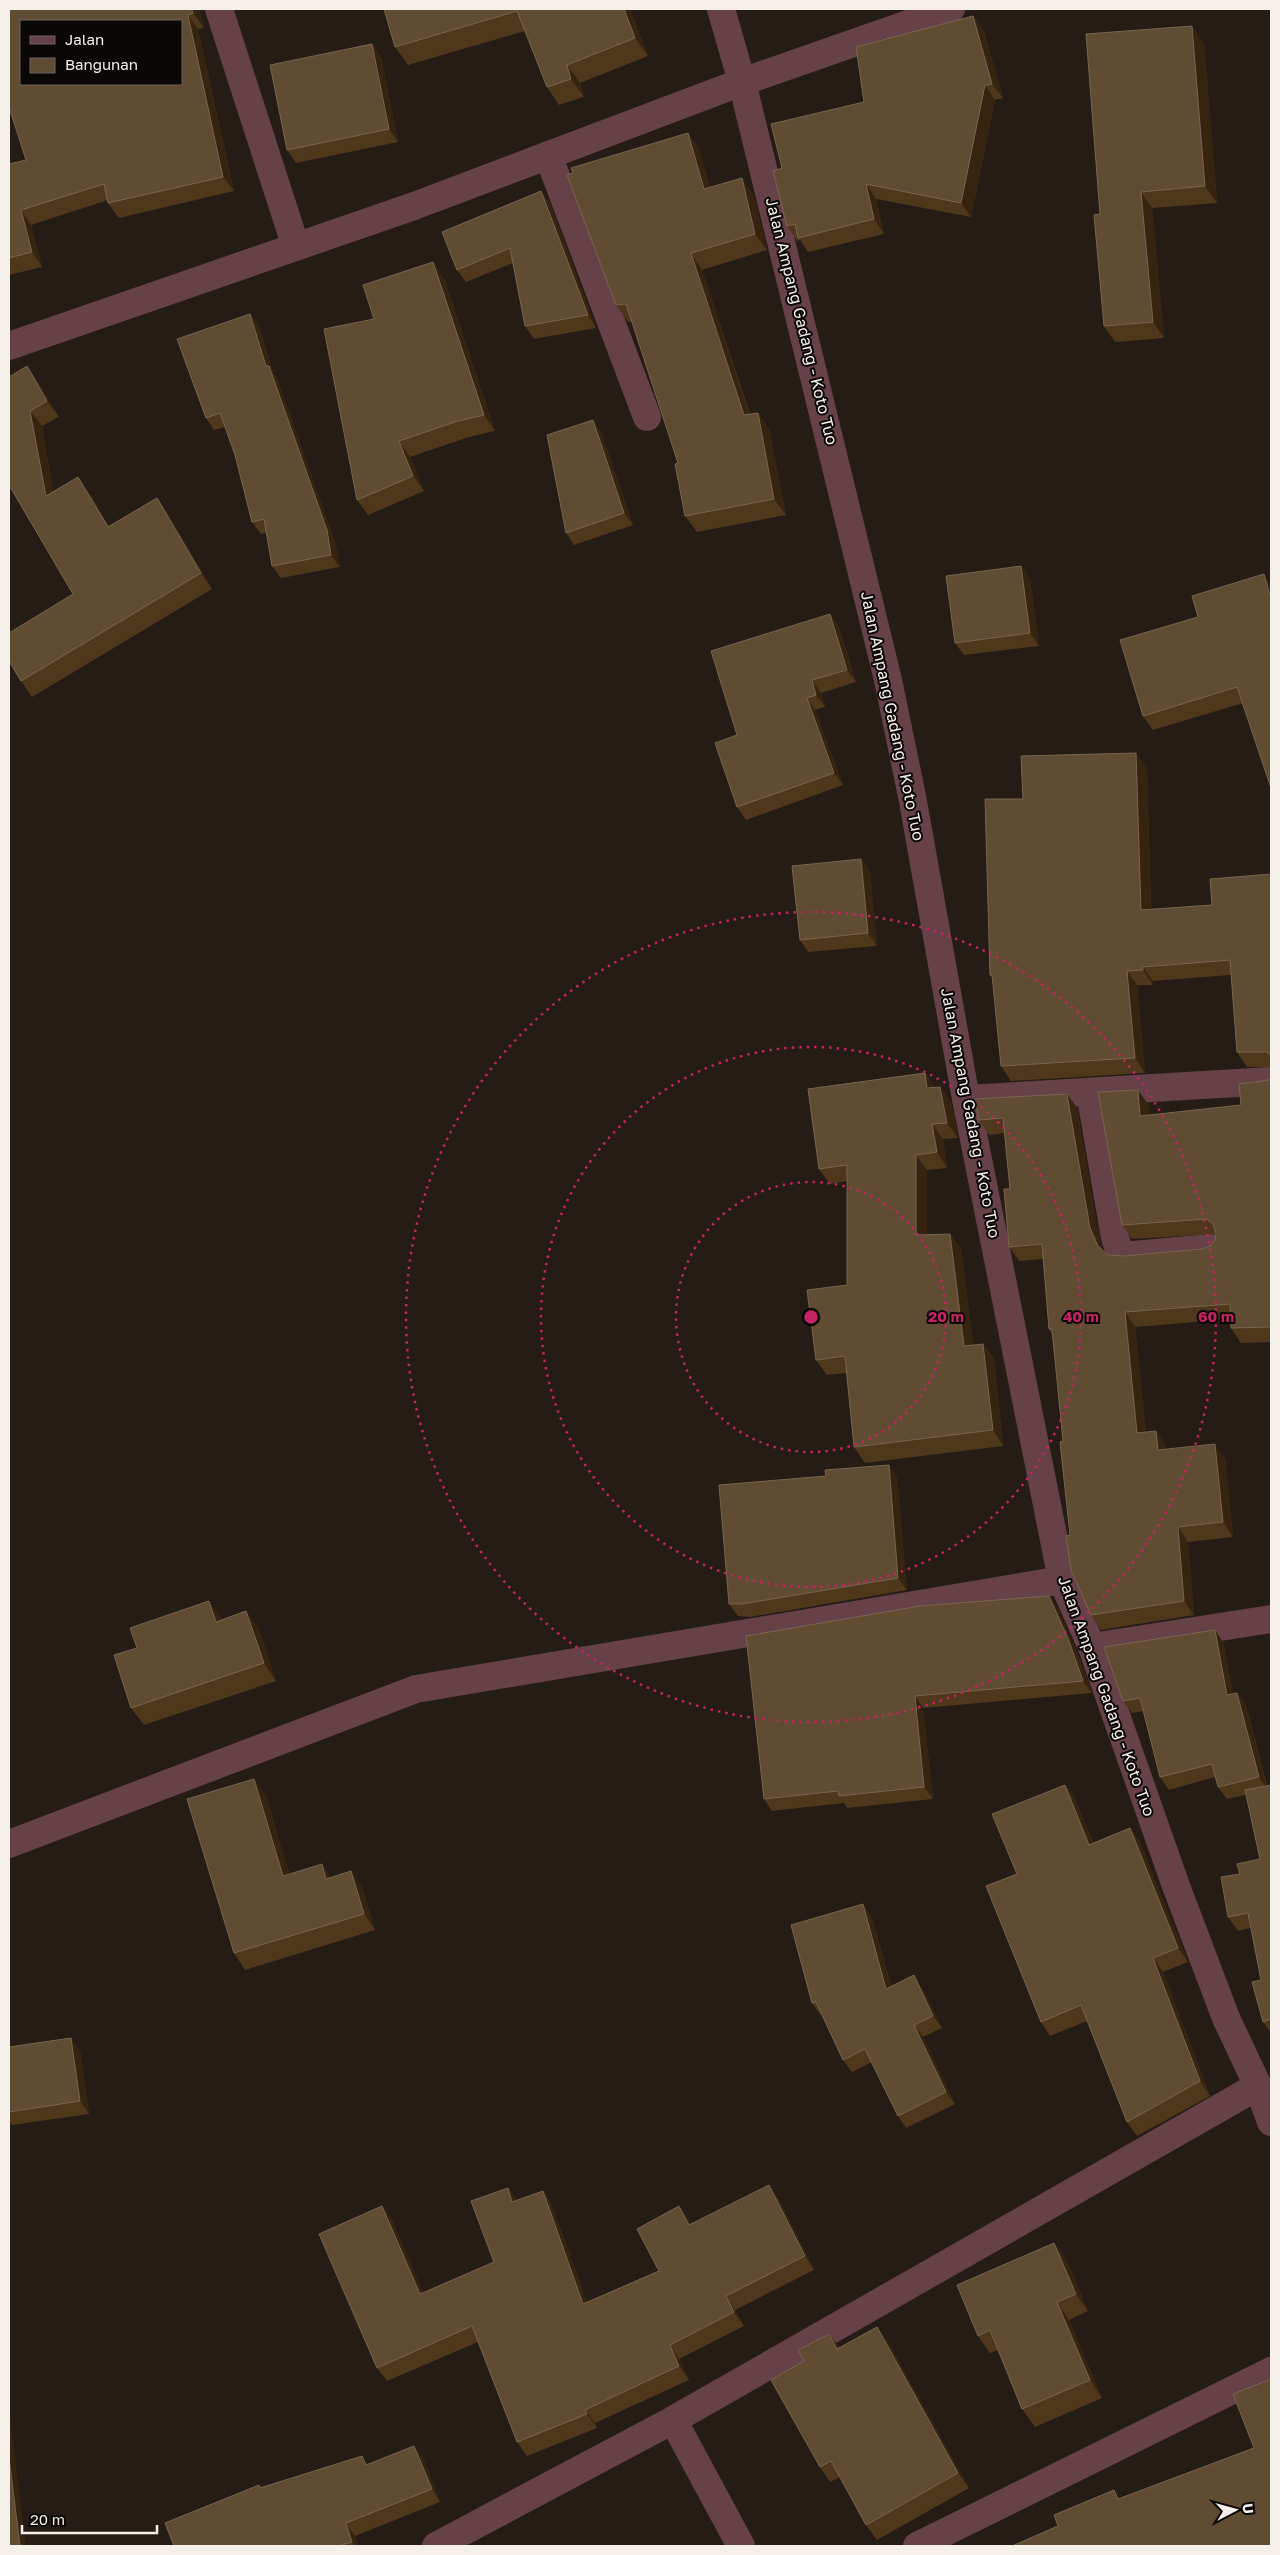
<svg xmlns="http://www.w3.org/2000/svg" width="1280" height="2555" viewBox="0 0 1280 2555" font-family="'Golos Text',sans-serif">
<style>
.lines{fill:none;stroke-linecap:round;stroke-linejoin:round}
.minor{stroke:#664148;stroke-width:28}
.wall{fill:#4f371c}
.shaded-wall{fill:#362410}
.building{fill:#604b33;stroke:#78654f;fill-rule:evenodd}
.ring{fill:none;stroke:#c52362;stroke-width:2.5;stroke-dasharray:2.5 5}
.labels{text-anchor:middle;stroke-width:4;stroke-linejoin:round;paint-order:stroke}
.street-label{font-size:16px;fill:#f5f0ea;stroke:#0a0705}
.centre{fill:#c52362;stroke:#0a0705;stroke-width:2.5}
.ring-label{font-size:15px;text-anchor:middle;font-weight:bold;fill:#c52362;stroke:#0a0705;stroke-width:4;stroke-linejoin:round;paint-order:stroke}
</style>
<rect width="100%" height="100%" fill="#241c15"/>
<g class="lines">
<g class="minor">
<polyline points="219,9 296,247"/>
<polyline points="721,9 742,82 888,680 912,796 966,1099 1062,1580 1092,1647 1176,1886 1226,2018 1258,2086 1271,2122"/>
<polyline points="548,155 647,417"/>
<polyline points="9,346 414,206 742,82 951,9"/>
<polyline points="1090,1092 1115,1238 1119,1250 1124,1255 1133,1255 1211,1248"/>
<polyline points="966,1099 1271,1081"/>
<polyline points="1092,1647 1271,1619"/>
<polyline points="9,1844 416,1689 1062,1580"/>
<polyline points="673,2420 741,2546"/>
<polyline points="436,2546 673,2420 1258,2086"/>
<polyline points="917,2546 1271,2371"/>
</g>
</g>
<g class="wall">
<polygon points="9,9 199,9 204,28 198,29 234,191 119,218 108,203 108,200 31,225 42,267 9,275 9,164 26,160"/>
<polygon points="384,9 630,9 648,56 580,83 584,97 559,105 547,87 525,31 408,65 395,47"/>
<polygon points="973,16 984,31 1003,98 995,100 971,217 876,199 884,234 808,252 800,240 797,241 787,226 782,168 864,102"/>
<polygon points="1204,43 1217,203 1152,208 1164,338 1115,342 1104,326 1100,214"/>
<polygon points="372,44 381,57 398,142 296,163 287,150"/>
<polygon points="688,133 699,149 710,187 753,194 767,250 702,270 750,414 758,413 769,429 786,515 697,532 685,516 678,463 632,321 628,322 616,305"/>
<polygon points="541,191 550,204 596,328 534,339 525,326 513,263 466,282 457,270"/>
<polygon points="444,278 495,431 469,437 410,457 424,491 368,515 357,500"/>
<polygon points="259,326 273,372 277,378 335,542 340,567 281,578 272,566 266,533 261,534 252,522 235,455 225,427 214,430 206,418"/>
<polygon points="38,382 59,417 42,426 53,492 89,493 109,526 157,498 168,514 212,589 32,697 21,681 73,594 9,485"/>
<polygon points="601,432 633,525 574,545 566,533"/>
<polygon points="1021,566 1030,579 1039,646 964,655 955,643"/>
<polygon points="1271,585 1243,703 1153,730 1143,716 1198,617"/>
<polygon points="830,614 839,627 856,682 821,693 825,707 815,710 843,785 746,820 737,807 737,735"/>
<polygon points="1147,768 1151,909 1212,905 1271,874 1271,1067 1247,1067 1237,1052 1231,975 1153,981 1153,985 1137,985 1145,1073 1011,1081 1001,1066 993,978 990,975 1023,799"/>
<polygon points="861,859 870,872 877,946 808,952 800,940"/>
<polygon points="925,1073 935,1087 940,1087 951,1102 958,1138 943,1139 947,1168 927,1170 927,1234 950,1234 961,1249 973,1345 983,1344 994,1359 1003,1446 865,1463 854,1447 846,1373 827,1375 816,1360 847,1285 847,1181 830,1184 819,1169"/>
<polygon points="1271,1078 1271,1342 1241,1343 1231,1328 1230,1319 1135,1327 1146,1432 1156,1431 1166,1446 1166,1449 1225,1458 1233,1537 1188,1542 1194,1615 1101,1630 1091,1615 1070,1535 1063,1441 1052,1335 1049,1329 1043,1259 1019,1261 1009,1247 1010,1189 1005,1133 989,1135 979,1120 1067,1094 1077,1108 1100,1243 1104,1252 1108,1255 1124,1256 1202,1249 1210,1246 1215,1240 1216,1234 1132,1239 1122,1225 1148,1104 1149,1115 1241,1105"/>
<polygon points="897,1477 907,1590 750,1617 738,1616 729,1604"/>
<polygon points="1049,1596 1057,1608 1077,1653 1092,1693 923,1708 933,1799 847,1808 844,1803 772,1811 764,1799"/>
<polygon points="246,1611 259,1629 276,1681 144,1725 131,1708 137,1648"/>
<polygon points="1215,1630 1223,1642 1233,1694 1237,1693 1246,1705 1267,1786 1271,1785 1271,2033 1263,2022 1261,1980 1251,1928 1238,1931 1228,1917 1240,1874 1260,1859 1246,1795 1227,1799 1218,1787 1215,1777 1169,1790 1160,1777 1143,1711 1132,1713 1123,1701"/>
<polygon points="1065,1785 1075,1799 1093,1843 1130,1828 1140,1842 1188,1962 1163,1972 1210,2096 1137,2136 1127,2122 1087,2021 1050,2036 1041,2022 1017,1874"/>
<polygon points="266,1796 289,1874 331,1877 362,1887 375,1930 245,1970 234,1953"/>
<polygon points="872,1917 891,1986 922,1988 942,2028 923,2037 955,2104 906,2128 898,2116 872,2062 852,2072 843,2060 822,2015 821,2015 812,2003"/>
<polygon points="71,2038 80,2051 89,2114 12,2125 9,2121 9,2047"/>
<polygon points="508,2188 517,2200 543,2191 552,2205 587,2302 659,2271 689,2220 691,2224 778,2198 814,2270 735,2310 744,2326 679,2359 689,2380 595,2423 597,2428 527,2456 517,2442 478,2342 387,2381 377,2368 382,2206 392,2220 423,2293 494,2262"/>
<polygon points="1054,2243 1067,2261 1088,2311 1069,2320 1102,2398 1035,2427 1022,2409 998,2350 990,2353 978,2336"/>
<polygon points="877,2327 888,2342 969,2488 877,2540 866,2525 840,2477 830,2482 820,2467 804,2361 829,2334 839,2348"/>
<polygon points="423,2458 440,2502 355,2536 358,2546 174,2546 259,2485 261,2487 368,2464"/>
</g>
<g class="shaded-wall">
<polygon points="192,9 199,9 204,28 193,13"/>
<polygon points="624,9 630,9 648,56 635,38"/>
<polygon points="188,15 198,29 234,191 223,177"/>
<polygon points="973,16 984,31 1003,98 992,84"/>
<polygon points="1192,26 1204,43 1217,203 1205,186"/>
<polygon points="372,44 381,57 398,142 389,129"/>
<polygon points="567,65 580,83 584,97 571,79"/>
<polygon points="985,85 995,100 971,217 961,203"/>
<polygon points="688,133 699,149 716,206 704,189"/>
<polygon points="742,178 753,194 767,250 755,234"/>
<polygon points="866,184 876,199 884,234 874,219"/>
<polygon points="541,191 550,204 596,328 588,315"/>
<polygon points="1141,192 1152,208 1164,338 1153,322"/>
<polygon points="21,210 31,225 42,267 32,252"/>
<polygon points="691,253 702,270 755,432 744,415"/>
<polygon points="433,262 444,278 495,431 484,415"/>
<polygon points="250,314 259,326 273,372 277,378 335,542 340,567 331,555 266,366"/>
<polygon points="27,366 38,382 59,417 47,401"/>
<polygon points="30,411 42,426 57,512 46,496"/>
<polygon points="758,413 769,429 786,515 774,499"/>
<polygon points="593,420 601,432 633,525 624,513"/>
<polygon points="399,441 410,457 424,491 413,476"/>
<polygon points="78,477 89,493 119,543 108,527"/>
<polygon points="157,498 168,514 212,589 201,573"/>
<polygon points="1021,566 1030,579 1039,646 1030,633"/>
<polygon points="1264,574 1271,585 1271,599"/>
<polygon points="830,614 839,627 856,682 847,670"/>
<polygon points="812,680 821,693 825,707 816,695"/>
<polygon points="807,698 815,710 843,785 834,773"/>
<polygon points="1136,753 1147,768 1151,925 1141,910"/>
<polygon points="861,859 870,872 877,946 868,933"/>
<polygon points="1143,967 1153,981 1153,985 1143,970"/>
<polygon points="1127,971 1137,985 1145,1073 1135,1058"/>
<polygon points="925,1073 936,1088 927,1088"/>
<polygon points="940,1087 951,1102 958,1138 947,1123"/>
<polygon points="1138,1090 1148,1104 1150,1130 1140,1116"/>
<polygon points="1067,1094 1077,1108 1100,1243 1108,1261 1098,1246 1090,1228"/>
<polygon points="932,1124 943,1139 947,1168 937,1152"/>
<polygon points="916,1155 927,1170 927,1250 916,1235"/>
<polygon points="950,1234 961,1249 975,1361 964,1346"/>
<polygon points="1125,1312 1135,1327 1148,1448 1137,1433"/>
<polygon points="983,1344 994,1359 1003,1446 993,1430"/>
<polygon points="1156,1431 1166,1446 1168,1464 1158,1450"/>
<polygon points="1215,1444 1225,1458 1233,1537 1223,1522"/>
<polygon points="889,1465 897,1477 907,1590 898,1578"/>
<polygon points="1178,1527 1188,1542 1194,1615 1184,1601"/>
<polygon points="1049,1596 1057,1608 1077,1653 1092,1693 1083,1681"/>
<polygon points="209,1601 222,1619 228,1639 216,1622"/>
<polygon points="246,1611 259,1629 276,1681 264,1663"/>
<polygon points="1215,1630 1223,1642 1236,1708 1227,1695"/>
<polygon points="1237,1693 1246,1705 1267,1789 1259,1777"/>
<polygon points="915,1696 923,1708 933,1799 924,1787"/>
<polygon points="254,1779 266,1796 295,1892 283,1876"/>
<polygon points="1065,1785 1075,1799 1099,1859 1089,1845"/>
<polygon points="1130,1828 1140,1842 1188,1962 1178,1948"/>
<polygon points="322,1864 333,1881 326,1879"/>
<polygon points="351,1871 362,1887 375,1930 364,1914"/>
<polygon points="863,1904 872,1917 895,2001 886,1989"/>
<polygon points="1153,1958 1163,1972 1210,2096 1200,2081"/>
<polygon points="914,1975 922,1988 942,2028 933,2016"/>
<polygon points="914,2025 923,2037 955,2104 946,2092"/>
<polygon points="71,2038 80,2051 89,2114 80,2101"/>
<polygon points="769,2185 778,2198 814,2270 805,2256"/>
<polygon points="508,2188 518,2202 512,2202"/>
<polygon points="543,2191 552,2205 593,2318 583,2304"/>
<polygon points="382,2206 392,2220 430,2308 420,2294"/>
<polygon points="679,2206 689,2220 699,2239 689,2225"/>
<polygon points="1054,2243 1067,2261 1088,2311 1076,2294"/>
<polygon points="726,2296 735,2310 744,2326 734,2312"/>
<polygon points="1057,2302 1069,2320 1102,2398 1090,2380"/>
<polygon points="877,2327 888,2342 969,2488 958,2473"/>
<polygon points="829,2334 840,2349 837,2349"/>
<polygon points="670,2345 679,2359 689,2380 679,2366"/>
<polygon points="9,2409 26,2546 20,2546 9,2458"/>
<polygon points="585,2410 595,2423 597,2428 587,2414"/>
<polygon points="414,2446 423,2458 440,2502 432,2489"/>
<polygon points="346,2523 355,2536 358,2546 355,2546 352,2542"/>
</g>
<g class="building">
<path d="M9 9H192L193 13 188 15 223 177 108 203 104 184 21 210 32 252 9 258V164L26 160 9 107ZM21 21H181V84H21Z"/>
<polygon points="384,9 551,9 552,10 556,9 624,9 635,38 567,65 571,79 547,87 517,11 395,47"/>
<polygon points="973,16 992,84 985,85 961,203 866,184 874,219 798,238 795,224 787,226 773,171 782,168 771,124 864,102 856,47"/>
<polygon points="1192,26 1205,186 1141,192 1153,322 1104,326 1094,215 1100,214 1086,34"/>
<polygon points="372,44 389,129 287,150 270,65"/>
<polygon points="688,133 704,189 742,178 755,234 691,253 744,415 758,413 774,499 685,516 675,464 678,463 626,304 616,305 567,175 573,173 571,168"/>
<polygon points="541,191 588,315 525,326 510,248 457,270 442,232"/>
<polygon points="433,262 484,415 458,421 399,441 413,476 357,500 324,329 374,319 363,285"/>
<polygon points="250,314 266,366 269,366 327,530 331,555 272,566 264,519 252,522 235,455 220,413 206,418 177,339"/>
<polygon points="27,366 47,401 30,411 46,496 78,477 108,527 157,498 201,573 21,681 9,661 9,633 73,594 9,485 9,377"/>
<polygon points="593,420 624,513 566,533 547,435"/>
<polygon points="1021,566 1030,633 955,643 946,576"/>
<polygon points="1264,574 1271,599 1271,788 1237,687 1143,716 1120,640 1198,617 1192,596"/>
<polygon points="830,614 847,670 812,680 816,695 807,698 834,773 737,807 715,743 737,735 711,651"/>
<polygon points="1136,753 1141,910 1212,905 1210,879 1271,874 1271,1056 1267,1052 1237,1052 1230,960 1143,967 1143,970 1127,971 1135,1058 1001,1066 992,975 990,975 985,799 1023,799 1021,756"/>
<polygon points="861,859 868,933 800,940 792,866"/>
<polygon points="925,1073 927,1088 940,1087 947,1123 932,1124 937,1152 916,1155 916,1235 950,1234 964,1346 983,1344 993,1430 854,1447 845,1356 816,1360 807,1290 847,1285 847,1165 819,1169 808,1089"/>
<polygon points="1271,1078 1271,1327 1231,1328 1230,1304 1125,1312 1137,1433 1156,1431 1158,1450 1215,1444 1223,1522 1178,1527 1184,1601 1091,1615 1071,1570 1066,1536 1070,1535 1060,1442 1063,1441 1052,1329 1049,1329 1042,1244 1009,1247 1004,1189 1010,1189 1003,1118 979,1120 975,1099 1067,1094 1090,1228 1098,1246 1108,1255 1124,1256 1202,1249 1210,1246 1215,1240 1216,1233 1213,1224 1207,1219 1122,1225 1098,1092 1138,1090 1140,1116 1241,1105 1239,1084 1269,1080"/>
<polygon points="889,1465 898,1578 742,1604 729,1604 719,1485 826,1476 825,1470"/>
<polygon points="1049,1596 1069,1641 1083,1681 915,1696 924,1787 839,1796 838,1791 764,1799 746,1636 920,1606"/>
<polygon points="209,1601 216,1622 246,1611 264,1663 131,1708 114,1655 137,1648 130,1628"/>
<polygon points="1215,1630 1227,1695 1237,1693 1259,1777 1218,1787 1212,1764 1160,1777 1140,1698 1123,1701 1104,1647"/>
<polygon points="254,1779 283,1876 322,1864 326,1879 351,1871 364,1914 234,1953 187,1799"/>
<polygon points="1065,1785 1089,1845 1130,1828 1178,1948 1153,1958 1200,2081 1127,2122 1081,2005 1041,2022 986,1886 1017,1874 992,1814"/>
<polygon points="1271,1785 1271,2019 1263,2022 1252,1982 1261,1980 1248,1913 1228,1917 1221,1877 1240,1874 1237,1864 1260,1859 1245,1790"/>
<polygon points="863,1904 886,1989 914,1975 933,2016 914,2025 946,2092 898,2116 865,2049 843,2060 816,2002 812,2003 791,1925"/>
<polygon points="71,2038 80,2101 9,2112 9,2047"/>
<polygon points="769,2185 805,2256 726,2296 734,2312 670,2345 679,2366 585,2410 587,2414 517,2442 472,2326 377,2368 319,2234 382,2206 420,2294 494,2262 471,2201 508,2188 512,2202 543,2191 583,2304 659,2271 637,2229 679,2206 689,2225"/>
<polygon points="1054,2243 1076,2294 1057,2302 1090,2380 1022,2409 990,2330 978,2336 957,2285"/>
<polygon points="877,2327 958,2473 866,2525 831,2461 820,2467 771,2380 804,2361 798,2350 829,2334 837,2349"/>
<polygon points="1271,2379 1271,2546 1012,2546 1058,2526 1054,2515 1114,2490 1118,2499 1254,2448 1233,2394"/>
<polygon points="414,2446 432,2489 346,2523 352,2542 338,2546 174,2546 165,2523 259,2485 260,2488 362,2456 366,2465"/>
<polygon points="9,2458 20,2546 9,2546"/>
</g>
<g class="ring">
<circle cx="811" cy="1317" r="135"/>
<circle cx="811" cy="1317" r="270"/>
<circle cx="811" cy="1317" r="405"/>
</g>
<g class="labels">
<g class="street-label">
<text transform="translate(802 321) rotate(76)" y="6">Jalan Ampang Gadang - Koto Tuo</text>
<text transform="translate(893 716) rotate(78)" y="6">Jalan Ampang Gadang - Koto Tuo</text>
<text transform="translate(971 1113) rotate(79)" y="6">Jalan Ampang Gadang - Koto Tuo</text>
<text transform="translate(1107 1696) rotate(70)" y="6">Jalan Ampang Gadang - Koto Tuo</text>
</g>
</g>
<circle cx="811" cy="1317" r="8" class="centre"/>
<g class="ring-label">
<text x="946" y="1322">20 m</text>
<text x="1081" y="1322">40 m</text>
<text x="1216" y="1322">60 m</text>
</g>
<rect width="1280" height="2555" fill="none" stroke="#f5f0ea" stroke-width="20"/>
<rect x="20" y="20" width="162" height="65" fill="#0a0705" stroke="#686461"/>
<rect x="30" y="36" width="25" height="8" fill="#664148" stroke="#686461"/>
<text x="65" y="45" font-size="15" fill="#f5f0ea">Jalan</text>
<rect x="30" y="58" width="25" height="15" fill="#604b33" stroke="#686461"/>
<text x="65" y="70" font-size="15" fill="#f5f0ea">Bangunan</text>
<g transform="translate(1235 2510) rotate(84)" stroke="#0a0705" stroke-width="4" paint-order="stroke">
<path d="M0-4L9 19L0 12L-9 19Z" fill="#f5f0ea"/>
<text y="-8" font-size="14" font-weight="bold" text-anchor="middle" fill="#f5f0ea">U</text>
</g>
<path d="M22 2525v8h135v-8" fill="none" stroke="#f5f0ea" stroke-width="2.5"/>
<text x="30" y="2525" font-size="15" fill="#f5f0ea" stroke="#0a0705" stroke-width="4" paint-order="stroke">20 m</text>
</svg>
